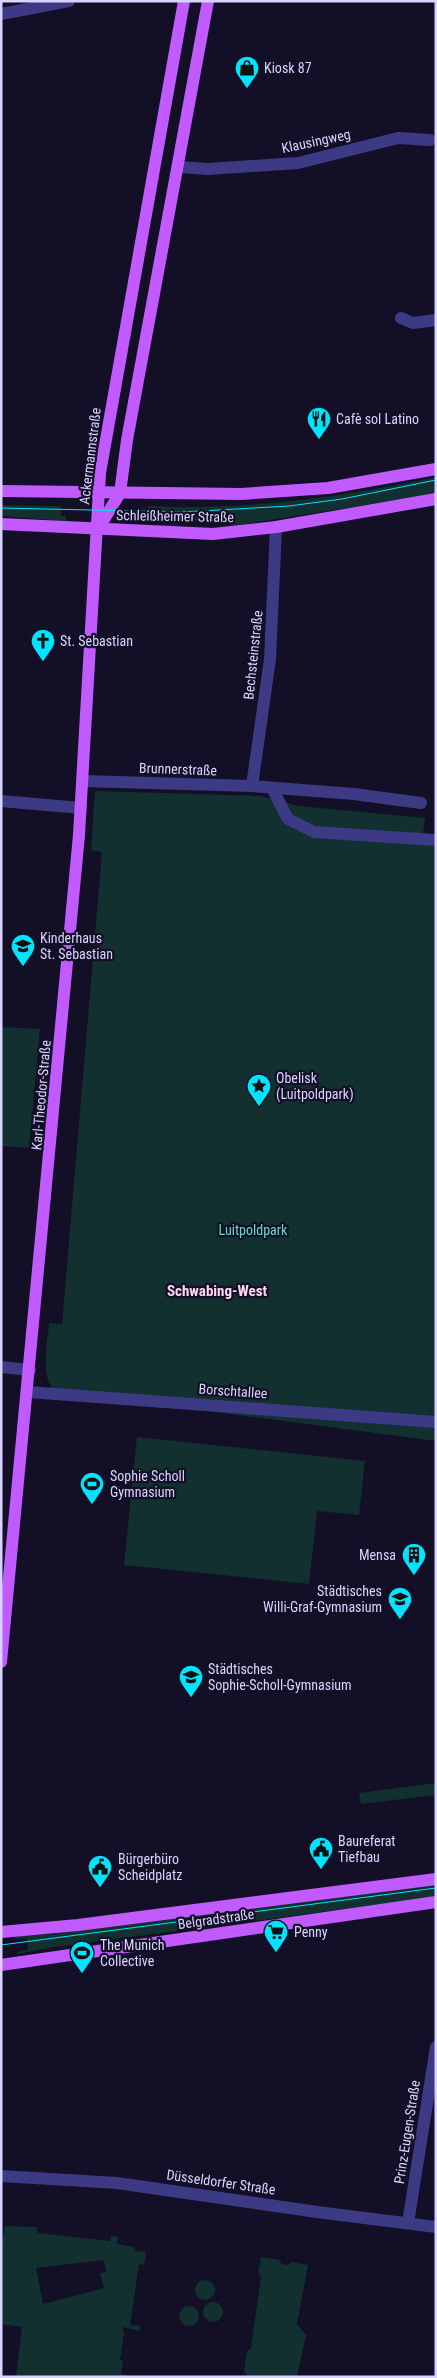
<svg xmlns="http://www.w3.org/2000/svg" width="437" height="2378" viewBox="0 0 437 2378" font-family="'Roboto Condensed',sans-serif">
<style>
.green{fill:#12302f;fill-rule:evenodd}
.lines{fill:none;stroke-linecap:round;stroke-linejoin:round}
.minor{stroke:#3d3a85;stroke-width:12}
.major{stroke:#c25bff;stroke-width:12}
.tram{stroke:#00e5ff;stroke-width:1}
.labels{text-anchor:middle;stroke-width:4.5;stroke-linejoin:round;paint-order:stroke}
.poi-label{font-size:14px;fill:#d9d4ff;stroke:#130f26;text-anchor:start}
.street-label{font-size:14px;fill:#d9d4ff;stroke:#130f26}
.park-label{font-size:14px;fill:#5fe0c0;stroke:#130f26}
.neighbourhood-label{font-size:15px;font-weight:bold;fill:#ffd6f0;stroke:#130f26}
</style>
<rect width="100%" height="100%" fill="#130f26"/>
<g class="green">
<path d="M436 477V494L232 526V520L149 521 148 506C244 511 342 497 436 477Z"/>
<polygon points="1,505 61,506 61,516 66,516 66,521 1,516"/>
<path d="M95 791 261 796 299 806 425 818 422 841 436 842V1441L55 1391C39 1376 48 1343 49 1323L62 1324 102 852 91 850Z"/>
<polygon points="1,1027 40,1029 29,1148 1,1146"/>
<polygon points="137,1437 365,1461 359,1515 317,1511 309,1584 124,1565"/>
<polygon points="436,1783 436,1795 361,1804 359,1793"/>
<polygon points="436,1884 436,1897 55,1947 17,1954 17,1952 28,1950 27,1938 15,1939 15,1936 54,1934"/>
<path d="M5 2226 37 2227V2233L110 2241 111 2236 118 2237 117 2244 135 2247 134 2251 146 2252 144 2265 139 2264 130 2325 141 2326 140 2331 122 2327 124 2333 120 2360H123L121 2374 139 2377H16L22 2327 1 2324V2247ZM104 2260 106 2272 100 2273 104 2288 43 2304 36 2268Z"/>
<polygon points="261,2257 280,2260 281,2264 289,2265 291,2262 308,2265 297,2324 306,2335 297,2377 248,2377 244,2371 247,2351 251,2348 261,2277 258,2273"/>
<circle cx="205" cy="2290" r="10"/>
<circle cx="213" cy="2312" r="10"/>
<circle cx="189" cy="2316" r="10"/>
</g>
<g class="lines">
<g class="minor">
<polyline points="1,14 69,1"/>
<polyline points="178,167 208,169 298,163 398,138 430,140"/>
<polyline points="401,318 413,323 436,320"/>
<polyline points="84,781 252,786 354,794 421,803"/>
<polyline points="252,786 270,659 276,527"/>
<polyline points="272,788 288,819 314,832 436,840"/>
<polyline points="1,801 81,808"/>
<polyline points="1,1367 30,1370"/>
<polyline points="28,1392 436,1422"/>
<polyline points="1,2176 117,2183 317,2212 436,2227"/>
<polyline points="408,2223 436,2047"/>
</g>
<g class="major">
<polyline points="1,491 241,494 328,488 436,469"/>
<polyline points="1,524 213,534 276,527 436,499"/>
<polyline points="98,529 120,493 127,440 208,1"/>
<polyline points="1,1662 79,835 100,473 184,1"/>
<polyline points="1,1932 78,1925 436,1879"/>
<polyline points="1,1965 436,1902"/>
</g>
<g class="tram">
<polyline points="1,508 183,512 289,506 342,499 436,480"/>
<polyline points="1,1945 436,1888"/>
</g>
</g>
<defs>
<symbol id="shop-pin" viewBox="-11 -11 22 30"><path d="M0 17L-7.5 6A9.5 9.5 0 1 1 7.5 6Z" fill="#00e5ff" stroke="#130f26"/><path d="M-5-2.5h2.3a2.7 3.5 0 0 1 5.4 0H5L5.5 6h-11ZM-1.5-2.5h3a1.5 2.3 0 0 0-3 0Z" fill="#111"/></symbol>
<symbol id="restaurant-pin" viewBox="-11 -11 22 30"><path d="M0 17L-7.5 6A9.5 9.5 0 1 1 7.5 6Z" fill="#00e5ff" stroke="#130f26"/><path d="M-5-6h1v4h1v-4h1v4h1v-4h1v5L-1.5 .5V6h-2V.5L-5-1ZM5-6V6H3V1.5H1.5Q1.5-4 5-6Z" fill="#111"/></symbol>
<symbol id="church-pin" viewBox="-11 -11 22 30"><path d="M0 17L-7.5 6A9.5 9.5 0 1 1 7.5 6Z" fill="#00e5ff" stroke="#130f26"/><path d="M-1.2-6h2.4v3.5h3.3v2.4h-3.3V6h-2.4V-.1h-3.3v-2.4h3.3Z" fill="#111"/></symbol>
<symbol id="school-pin" viewBox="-11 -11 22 30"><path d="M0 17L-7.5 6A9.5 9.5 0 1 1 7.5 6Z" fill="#00e5ff" stroke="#130f26"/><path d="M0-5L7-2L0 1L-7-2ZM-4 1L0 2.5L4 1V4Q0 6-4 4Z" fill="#111"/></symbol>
<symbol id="sight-pin" viewBox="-11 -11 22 30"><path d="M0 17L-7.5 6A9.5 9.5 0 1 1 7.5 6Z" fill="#00e5ff" stroke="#130f26"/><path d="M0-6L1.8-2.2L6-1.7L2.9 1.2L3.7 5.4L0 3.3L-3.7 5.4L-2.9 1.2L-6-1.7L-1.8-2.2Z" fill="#111"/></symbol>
<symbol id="stadium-pin" viewBox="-11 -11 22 30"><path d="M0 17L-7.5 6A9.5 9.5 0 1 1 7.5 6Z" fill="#00e5ff" stroke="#130f26"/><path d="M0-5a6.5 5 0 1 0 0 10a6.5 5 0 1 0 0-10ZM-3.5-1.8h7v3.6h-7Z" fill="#111"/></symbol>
<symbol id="building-pin" viewBox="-11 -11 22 30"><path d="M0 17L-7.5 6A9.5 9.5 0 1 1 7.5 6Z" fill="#00e5ff" stroke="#130f26"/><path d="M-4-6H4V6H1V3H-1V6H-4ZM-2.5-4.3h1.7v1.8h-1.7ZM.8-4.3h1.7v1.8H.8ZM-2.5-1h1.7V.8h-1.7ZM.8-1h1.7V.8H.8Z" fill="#111"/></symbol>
<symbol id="civic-pin" viewBox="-11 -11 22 30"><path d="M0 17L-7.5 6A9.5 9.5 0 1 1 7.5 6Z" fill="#00e5ff" stroke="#130f26"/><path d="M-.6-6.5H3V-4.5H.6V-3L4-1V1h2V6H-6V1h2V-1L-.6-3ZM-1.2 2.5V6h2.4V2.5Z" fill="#111"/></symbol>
<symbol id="supermarket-pin" viewBox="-11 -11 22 30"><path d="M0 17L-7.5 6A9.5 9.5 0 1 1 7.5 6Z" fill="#00e5ff" stroke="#130f26"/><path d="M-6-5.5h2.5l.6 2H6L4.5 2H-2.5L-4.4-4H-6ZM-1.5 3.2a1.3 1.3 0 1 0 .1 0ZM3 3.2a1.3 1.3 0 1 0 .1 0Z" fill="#111"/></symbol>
</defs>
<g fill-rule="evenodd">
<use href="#shop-pin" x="233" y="54" width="28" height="38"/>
<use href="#restaurant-pin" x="305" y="405" width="28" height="38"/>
<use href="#church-pin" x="29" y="627" width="28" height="38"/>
<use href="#school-pin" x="9" y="932" width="28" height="38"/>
<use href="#sight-pin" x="245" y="1072" width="28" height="38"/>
<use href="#stadium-pin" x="78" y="1470" width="28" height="38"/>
<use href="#building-pin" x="400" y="1541" width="28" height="38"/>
<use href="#school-pin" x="386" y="1585" width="28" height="38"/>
<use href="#school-pin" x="177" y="1663" width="28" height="38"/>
<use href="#civic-pin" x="307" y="1835" width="28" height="38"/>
<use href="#civic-pin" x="86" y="1853" width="28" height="38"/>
<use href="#supermarket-pin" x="262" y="1918" width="28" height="38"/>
<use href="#stadium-pin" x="68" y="1939" width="28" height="38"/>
</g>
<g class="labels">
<g class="poi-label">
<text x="264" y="73">Kiosk 87</text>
<text x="336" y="424">Cafè sol Latino</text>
<text x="60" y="646">St. Sebastian</text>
<text x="40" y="943">Kinderhaus<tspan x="40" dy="16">St. Sebastian</tspan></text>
<text x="276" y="1083">Obelisk<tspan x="276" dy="16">(Luitpoldpark)</tspan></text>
<text x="110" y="1481">Sophie Scholl<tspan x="110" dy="16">Gymnasium</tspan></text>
<text x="396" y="1560" text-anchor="end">Mensa</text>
<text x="382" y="1596" text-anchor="end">Städtisches<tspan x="382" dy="16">Willi-Graf-Gymnasium</tspan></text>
<text x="208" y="1674">Städtisches<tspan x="208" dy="16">Sophie-Scholl-Gymnasium</tspan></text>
<text x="338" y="1846">Baureferat<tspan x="338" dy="16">Tiefbau</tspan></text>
<text x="118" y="1864">Bürgerbüro<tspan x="118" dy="16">Scheidplatz</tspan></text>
<text x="294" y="1937">Penny</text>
<text x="100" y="1950">The Munich<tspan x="100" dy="16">Collective</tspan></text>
</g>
<g class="street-label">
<text transform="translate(316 141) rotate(-12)" y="5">Klausingweg</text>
<text transform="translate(90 456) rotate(-83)" y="5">Ackermannstraße</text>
<text transform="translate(175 516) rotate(1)" y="5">Schleißheimer Straße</text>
<text transform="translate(253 655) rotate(-84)" y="5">Bechsteinstraße</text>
<text transform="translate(178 769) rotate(2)" y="5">Brunnerstraße</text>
<text transform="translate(41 1095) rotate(-85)" y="5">Karl-Theodor-Straße</text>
<text transform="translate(233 1391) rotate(4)" y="5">Borschtallee</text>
<text transform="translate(216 1919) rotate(-8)" y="5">Belgradstraße</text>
<text transform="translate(407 2132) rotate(-81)" y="5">Prinz-Eugen-Straße</text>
<text transform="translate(221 2182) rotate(8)" y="5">Düsseldorfer Straße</text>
</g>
<g class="park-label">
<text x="253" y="1235">Luitpoldpark</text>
</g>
<g class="neighbourhood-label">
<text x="217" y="1296">Schwabing-West</text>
</g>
</g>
<rect width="437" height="2378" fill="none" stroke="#d9d4ff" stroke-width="5"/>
</svg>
